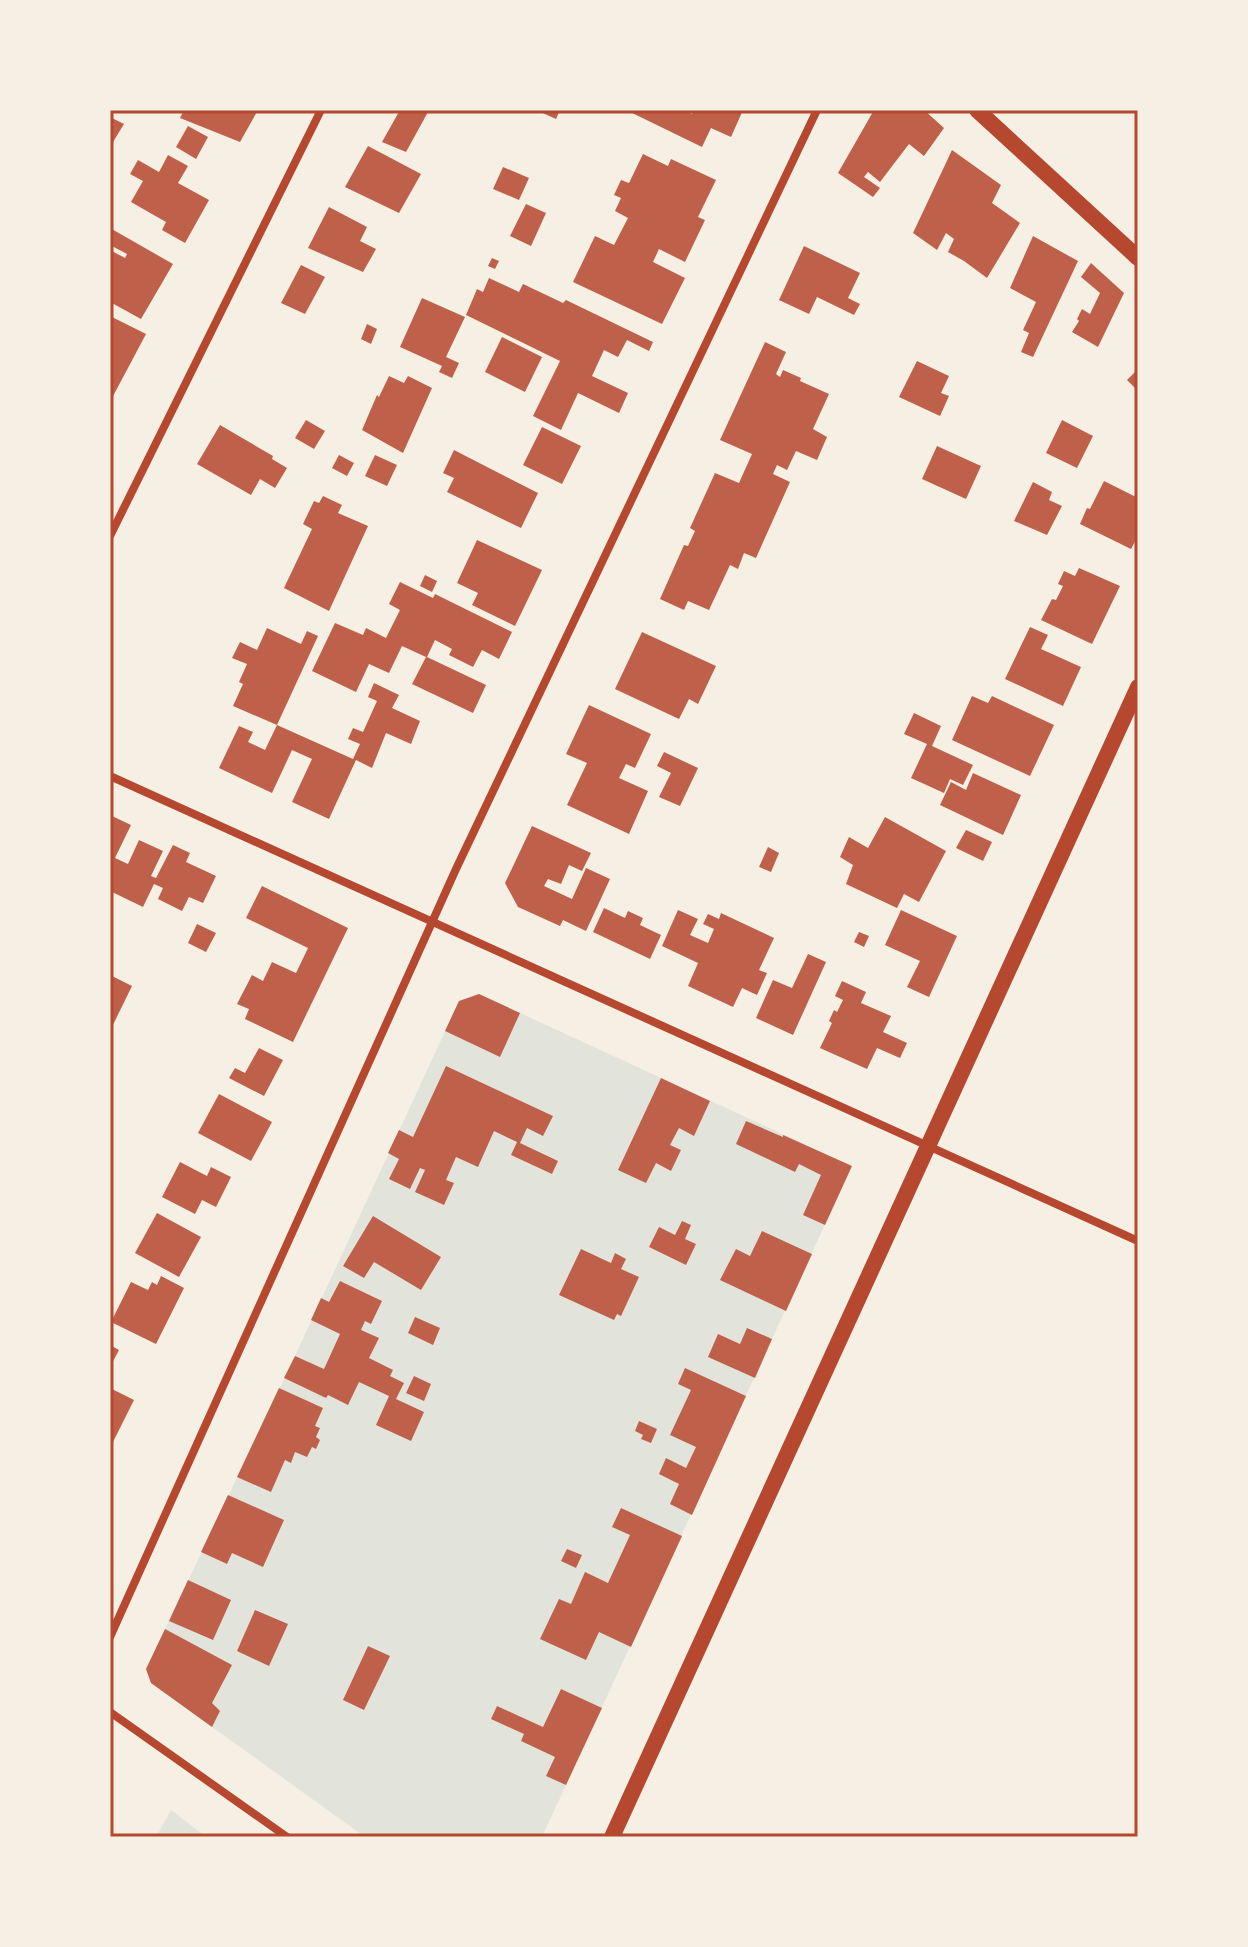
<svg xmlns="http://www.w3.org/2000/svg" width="1248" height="1947" viewBox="0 0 1248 1947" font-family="'PT Sans Narrow',sans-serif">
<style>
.green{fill:#e2e4dc}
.building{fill:#bf614a}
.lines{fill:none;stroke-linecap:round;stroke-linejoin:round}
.minor{stroke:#b5482f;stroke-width:8}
.secondary{stroke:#b5482f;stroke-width:16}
.neatline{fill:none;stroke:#b5482f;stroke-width:3}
</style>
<rect width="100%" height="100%" fill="#f6efe4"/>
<g class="green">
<polygon points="479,994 852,1166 542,1837 365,1837 151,1683 146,1669 295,1356 459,1001"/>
<polygon points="171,1810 205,1836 205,1837 156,1837"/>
</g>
<g class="building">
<polygon points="184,110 258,110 240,142 180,118"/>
<polygon points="400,110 424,110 428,112 406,152 382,142"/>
<polygon points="536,110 560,110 556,119"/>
<polygon points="626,110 684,110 692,114 694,110 743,110 731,137 711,128 702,147"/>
<polygon points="874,110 924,110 944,128 924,156 909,144 880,182 868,172 864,177 880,188 873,197 838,173"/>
<polygon points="110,117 124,124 110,147"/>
<polygon points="188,126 208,137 196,159 176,147"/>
<polygon points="368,146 421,174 399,213 345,187"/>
<polygon points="952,150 1001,185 992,203 1020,223 987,278 964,261 948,252 954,239 946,233 937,250 913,233"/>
<polygon points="643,154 668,166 671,159 716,180 698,217 705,220 685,262 659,249 653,262 685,278 662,324 573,282 595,236 614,245 628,218 615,211 621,198 614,195 621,180 629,183"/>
<polygon points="168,155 188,166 178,183 209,200 185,243 162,230 166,222 131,202 143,181 130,174 138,160 159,172"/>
<polygon points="503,167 529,178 519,200 493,189"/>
<polygon points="526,204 546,213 531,246 510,236"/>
<polygon points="329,207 367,227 360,241 376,249 363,272 308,248"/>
<polygon points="110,228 173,264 141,319 110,302 110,250 125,258 127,254 110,245"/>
<polygon points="1033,236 1078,261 1033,357 1021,352 1029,333 1023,330 1036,302 1010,288"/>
<polygon points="804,246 860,273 848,298 860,304 854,315 817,297 809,314 779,300"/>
<polygon points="492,258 499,261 495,269 488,266"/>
<polygon points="1091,263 1124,293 1098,347 1072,332 1079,321 1077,319 1082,309 1090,314 1100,293 1081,277"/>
<polygon points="301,265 325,277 305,314 281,303"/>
<polygon points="489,278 519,292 523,284 563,303 566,300 653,342 649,351 627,340 618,357 604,350 592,376 628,393 619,413 578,393 561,430 533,416 560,361 466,315 477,289 483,292"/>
<polygon points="422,298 465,317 446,357 459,363 452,378 439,372 442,366 400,347"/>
<polygon points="110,316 146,334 112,398 110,397"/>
<polygon points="367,324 377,329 371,344 361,339"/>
<polygon points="502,337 542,357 525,392 485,372"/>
<polygon points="765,342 786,352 776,374 780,377 783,370 801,378 800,381 829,394 813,429 827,437 817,460 796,451 787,470 777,465 773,474 790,482 756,558 744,553 738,569 730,565 709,610 688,601 684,610 660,599 684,545 688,546 695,531 690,528 715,473 739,483 752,454 720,440"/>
<polygon points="917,361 949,376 941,393 949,396 940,416 899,397"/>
<polygon points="1138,369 1138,391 1127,380"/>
<polygon points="389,376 404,383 408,376 432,388 403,453 362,430 377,395 379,397"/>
<polygon points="306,420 325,431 314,449 295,438"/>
<polygon points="1062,420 1093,436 1077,468 1046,453"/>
<polygon points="220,425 273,456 272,459 287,468 275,488 260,479 251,495 197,464"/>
<polygon points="542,427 581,446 562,484 523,465"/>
<polygon points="937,446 981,466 966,499 922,479"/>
<polygon points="454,450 538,493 521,528 447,492 454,478 443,473"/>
<polygon points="339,455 354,463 347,476 332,468"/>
<polygon points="375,455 397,465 387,486 365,476"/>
<polygon points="1104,481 1138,498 1138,536 1131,549 1080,524 1087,508 1090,509"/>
<polygon points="1033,482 1052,492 1049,500 1062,506 1047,535 1014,521"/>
<polygon points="323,496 342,505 338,513 368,526 329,611 284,588 312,529 303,524 314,501 319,503"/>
<polygon points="477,540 542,570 515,626 472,605 478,593 457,583"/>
<polygon points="1079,568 1120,586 1092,644 1041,620 1052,599 1056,600 1063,586 1058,584 1064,571 1075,576"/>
<polygon points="425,575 437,581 432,592 420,586"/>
<polygon points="400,582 433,598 435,594 512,632 499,659 482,650 473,667 449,655 452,649 435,640 427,657 486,685 473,713 412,684 426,657 402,646 389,673 369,664 356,692 312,671 335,623 363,635 366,628 386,638 400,610 389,604"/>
<polygon points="1030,627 1048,635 1041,649 1081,667 1063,706 1005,679"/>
<polygon points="267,628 301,644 307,631 318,636 277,725 353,759 360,744 348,739 353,728 363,732 377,701 368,697 374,683 399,695 392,708 420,721 411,744 386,733 372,768 356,760 329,819 292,802 312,759 292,750 272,793 219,768 239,726 253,732 248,742 265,750 277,725 233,706 243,684 239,682 247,664 232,658 240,642 257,650"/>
<polygon points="642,632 716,666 698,704 689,699 679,719 615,689"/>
<polygon points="972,696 988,703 992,696 1054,725 1030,776 952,740"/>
<polygon points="589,705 651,734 635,768 626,764 619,778 648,791 629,834 567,805 587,763 566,754"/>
<polygon points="914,713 941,726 932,746 973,765 963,785 950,779 944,793 911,778 927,744 904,734"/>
<polygon points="664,752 698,768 680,806 659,797 671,773 657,766"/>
<polygon points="973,773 1021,795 1003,835 940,805 951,782 966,790"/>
<polygon points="110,815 131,825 115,858 128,864 139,840 163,851 151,876 156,878 173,845 190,853 186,862 216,876 203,903 189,897 182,911 158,899 163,888 154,884 143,907 110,891"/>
<polygon points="885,817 946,851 919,902 904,894 897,908 846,884 853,865 840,857 849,837 868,848"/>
<polygon points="532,826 591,853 582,871 569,865 561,884 548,879 544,886 572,899 586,868 610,879 586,931 563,920 560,926 518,907 505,883"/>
<polygon points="966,830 992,842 983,861 956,848"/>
<polygon points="768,847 779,853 771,872 759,867"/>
<polygon points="262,886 348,928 293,1042 245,1019 249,1009 237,1004 252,975 263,981 272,962 296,973 308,948 246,918"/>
<polygon points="604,908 625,918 628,911 643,918 640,925 661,935 650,959 593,932"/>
<polygon points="678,910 698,919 690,935 708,943 714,929 703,924 708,914 719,919 721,913 774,938 759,970 767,973 757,995 742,988 733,1007 688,986 698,963 662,946"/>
<polygon points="901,910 957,936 929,997 907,987 920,961 885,945"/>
<polygon points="197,924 216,933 206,952 188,943"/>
<polygon points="859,932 869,936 864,947 854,942"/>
<polygon points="808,954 826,962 793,1035 756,1018 773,980 792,988"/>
<polygon points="110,975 132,986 110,1031"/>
<polygon points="842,981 866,992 861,1003 891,1016 883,1032 907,1043 900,1058 877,1048 867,1069 820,1048 832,1023 829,1021 834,1010 837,1012 843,1000 835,996"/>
<polygon points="479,994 520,1013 500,1057 445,1031 459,1001"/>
<polygon points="259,1048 283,1060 264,1096 229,1078 235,1068 245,1073"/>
<polygon points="446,1066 553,1116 543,1136 527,1128 520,1143 558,1161 552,1174 511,1155 517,1142 494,1131 478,1167 456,1157 446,1180 454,1183 444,1205 415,1192 425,1170 420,1168 410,1189 389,1179 399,1159 388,1153 399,1130 413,1137"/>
<polygon points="661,1078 710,1101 694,1136 679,1128 670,1145 681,1150 671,1171 656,1163 646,1183 618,1170"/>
<polygon points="219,1094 272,1122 251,1161 198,1133"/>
<polygon points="746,1121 783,1137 783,1135 852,1166 825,1225 803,1215 821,1175 799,1164 795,1172 736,1144"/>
<polygon points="180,1162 207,1176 211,1167 231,1177 216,1207 202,1200 195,1214 162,1197"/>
<polygon points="157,1213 201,1237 179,1277 135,1253"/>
<polygon points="373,1216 441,1257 421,1290 374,1262 364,1278 343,1266"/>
<polygon points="682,1221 691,1225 685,1239 696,1244 686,1265 649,1247 659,1227 675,1235"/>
<polygon points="762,1231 812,1254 786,1311 720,1280 736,1249 750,1256"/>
<polygon points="581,1249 611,1263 615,1253 626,1259 621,1269 639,1277 621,1316 617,1314 614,1320 559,1295"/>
<polygon points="161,1276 184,1288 156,1344 111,1322 131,1282 148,1290 152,1282 157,1285"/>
<polygon points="340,1281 382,1301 371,1324 365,1321 361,1330 379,1338 369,1358 393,1370 390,1376 404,1383 396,1399 424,1412 411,1441 376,1425 389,1396 359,1382 348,1405 328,1395 326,1398 284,1378 295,1356 324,1369 340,1334 311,1320 321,1298 329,1302"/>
<polygon points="415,1317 440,1328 433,1345 408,1333"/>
<polygon points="747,1328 772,1339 755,1378 708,1357 718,1334 740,1344"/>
<polygon points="110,1345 119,1350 110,1367"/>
<polygon points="685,1368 746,1396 692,1515 670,1504 679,1484 659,1474 666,1458 686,1468 696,1447 670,1435 691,1390 678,1384"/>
<polygon points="414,1376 431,1384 424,1401 406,1393"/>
<polygon points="110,1388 134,1400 110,1448"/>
<polygon points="279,1388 323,1408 315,1426 320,1428 316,1437 320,1440 316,1449 312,1447 307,1457 295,1452 291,1463 285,1460 271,1492 237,1477"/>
<polygon points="639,1421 657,1429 651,1443 641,1439 643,1435 635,1431"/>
<polygon points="228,1495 284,1520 263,1567 232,1553 227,1564 201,1552"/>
<polygon points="621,1508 682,1536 631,1647 599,1632 586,1660 540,1639 559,1599 571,1604 585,1572 608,1583 630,1535 612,1527"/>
<polygon points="567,1549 582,1555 576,1568 561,1561"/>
<polygon points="188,1580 231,1600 213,1640 169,1621"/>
<polygon points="255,1610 288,1624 269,1666 237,1651"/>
<polygon points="165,1629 232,1665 212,1703 220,1711 212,1727 151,1683 146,1669"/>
<polygon points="368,1646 390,1656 364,1710 343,1700"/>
<polygon points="561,1689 602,1708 566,1785 546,1776 555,1757 521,1741 524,1734 491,1719 497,1706 543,1727"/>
</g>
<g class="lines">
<g class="minor">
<polyline points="110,536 321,110"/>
<polyline points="110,776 1138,1241"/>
<polyline points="110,1637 456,869 817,110"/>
<polyline points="110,1712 287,1837"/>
</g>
<g class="secondary">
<polyline points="977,110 1138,258"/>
<polyline points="612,1837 1138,687"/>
</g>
</g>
<rect width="1248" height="1947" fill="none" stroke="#f6efe4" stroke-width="224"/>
<rect x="112" y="112" width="1024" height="1723" class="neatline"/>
</svg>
